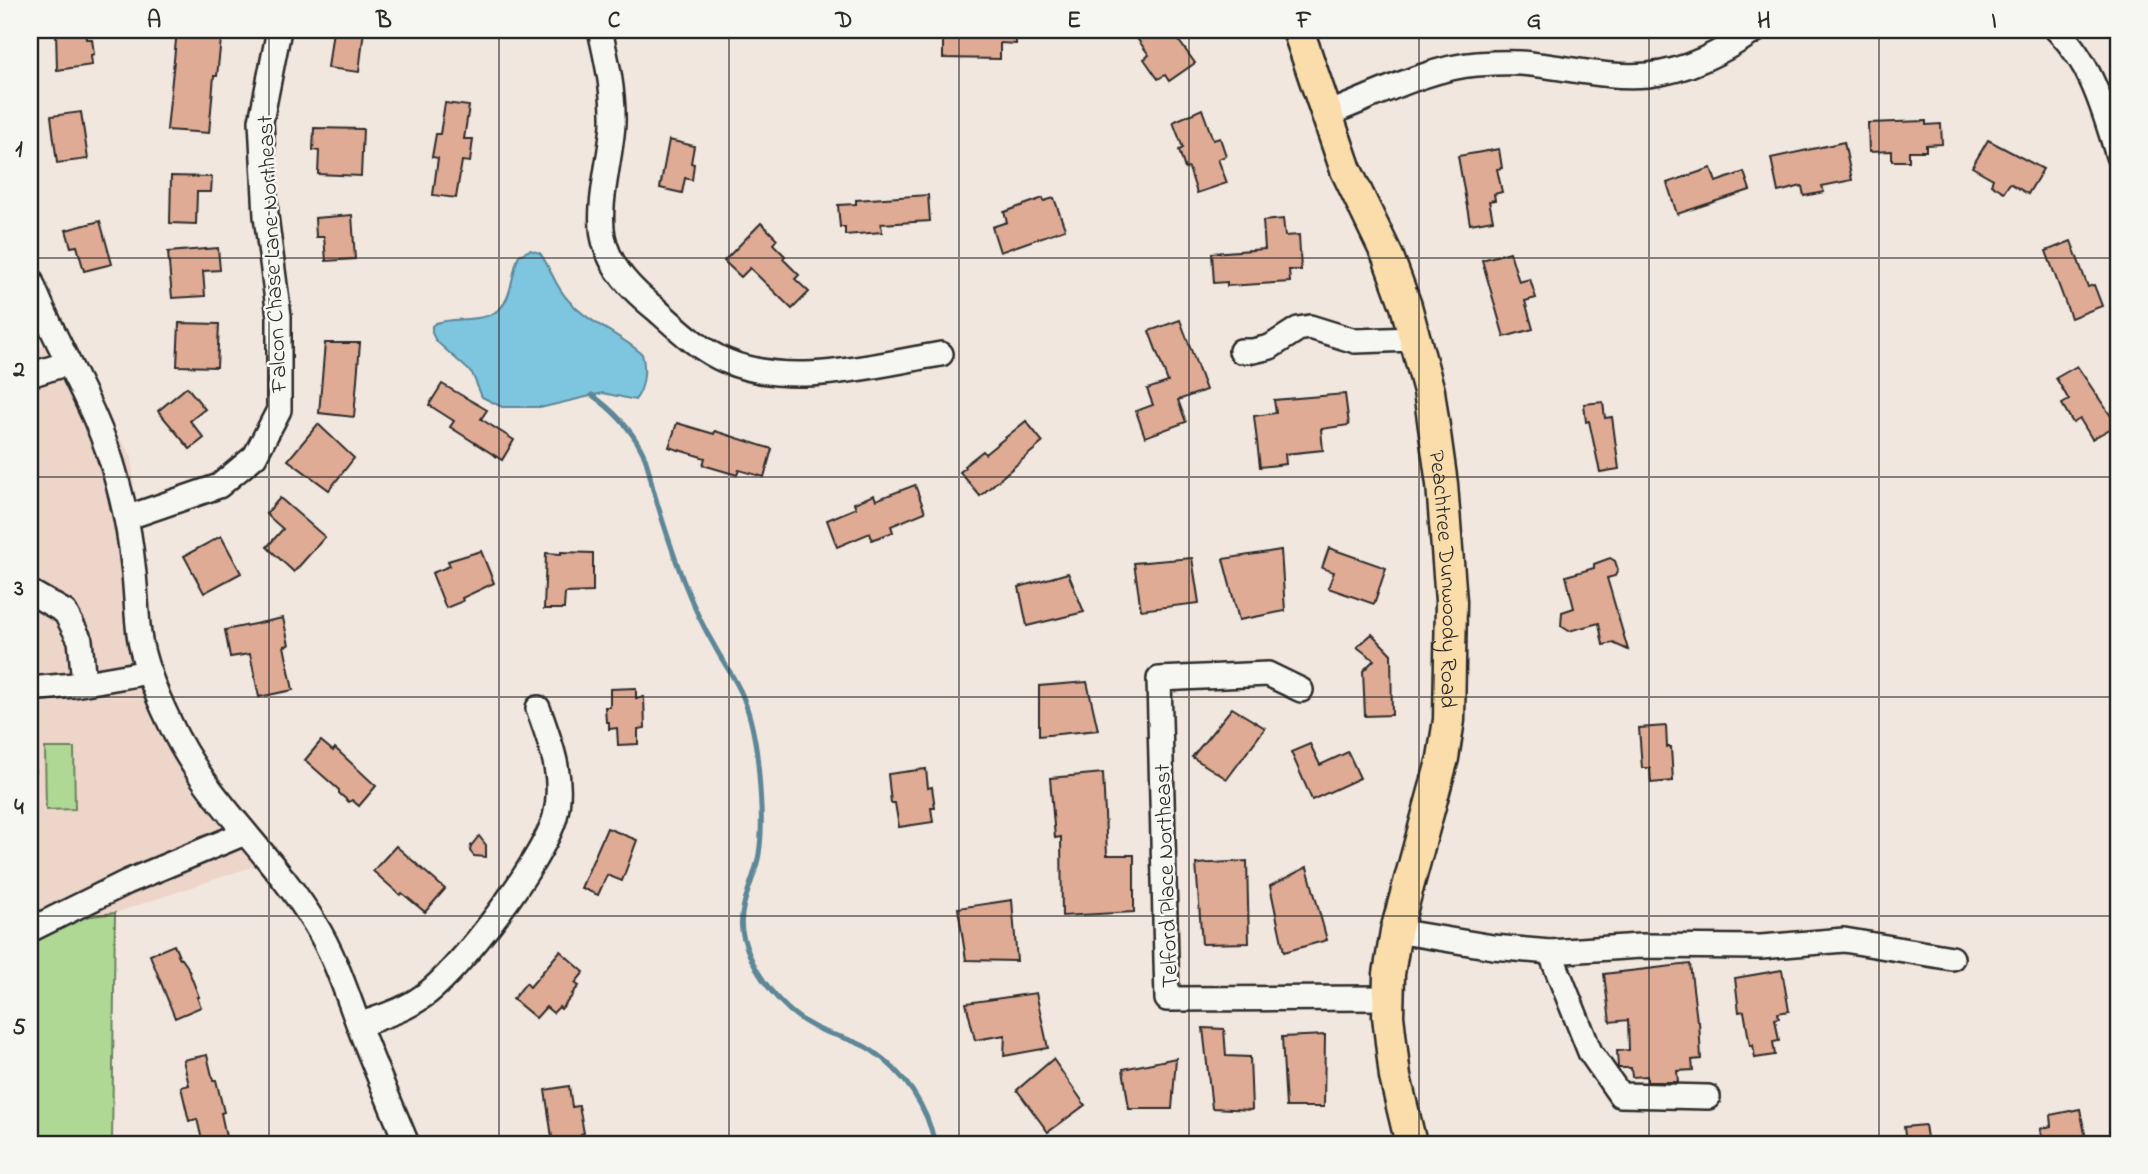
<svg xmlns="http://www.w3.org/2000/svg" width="2148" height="1174" viewBox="0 0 2148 1174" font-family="'Indie Flower',sans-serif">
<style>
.built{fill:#edd5c9}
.green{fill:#afd895;stroke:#6d8260;stroke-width:2}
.water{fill:#7ec5df;stroke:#5d8797;stroke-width:2}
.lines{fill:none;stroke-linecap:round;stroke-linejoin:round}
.stream{stroke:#5d8797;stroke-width:5}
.building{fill:#e0ab95;stroke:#2b2b2b;stroke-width:2}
.minor-casing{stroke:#2b2b2b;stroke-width:28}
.major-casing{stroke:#2b2b2b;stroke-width:35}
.minor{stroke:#f6f6f2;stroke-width:23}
.major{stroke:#faddab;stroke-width:30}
.grid{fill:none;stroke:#2b2b2b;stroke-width:2;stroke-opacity:0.55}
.labels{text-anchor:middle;stroke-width:5;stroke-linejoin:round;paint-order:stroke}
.street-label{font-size:23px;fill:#2b2b2b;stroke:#f6f6f2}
.neatline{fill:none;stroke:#2b2b2b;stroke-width:2.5}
.grid-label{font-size:23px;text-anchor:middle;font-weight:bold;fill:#2b2b2b}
</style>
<rect width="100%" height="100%" fill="#f2e7df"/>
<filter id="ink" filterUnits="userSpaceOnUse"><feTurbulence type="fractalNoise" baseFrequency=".0143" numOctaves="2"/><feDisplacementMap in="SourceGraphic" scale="14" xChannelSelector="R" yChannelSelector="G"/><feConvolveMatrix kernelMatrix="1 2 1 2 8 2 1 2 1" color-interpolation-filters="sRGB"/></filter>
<g filter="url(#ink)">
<polygon class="built" points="30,345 54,346 132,456 140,615 177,745 284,856 115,913 30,924"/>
<g class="green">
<rect x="30" y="747" width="5" height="62"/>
<polygon points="45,748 74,748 75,809 46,810"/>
<polygon points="115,913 112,1144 30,1144 30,924"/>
</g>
<path class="water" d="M530 250 540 253C551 268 555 287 569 301 590 324 620 334 642 354 646 368 645 388 635 400L603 393 544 407H502L482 397 472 373 436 341 432 333V326L436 323C459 315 495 327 507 298 513 284 513 269 519 255Z"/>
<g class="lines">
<path class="stream" d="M592 395C613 410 629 426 641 449 648 461 650 477 653 489 662 520 672 550 683 580 692 603 702 625 715 647 724 664 736 679 743 697 753 722 757 749 759 775 761 801 763 828 759 854 755 880 738 905 742 931 750 971 784 1016 823 1031 839 1037 856 1040 871 1050 904 1072 927 1106 935 1144"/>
</g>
<g class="building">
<polygon points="56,30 85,30 86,39 92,39 94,54 91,55 92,65 57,70"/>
<polygon points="177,30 222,30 217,76 214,76 209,133 167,130"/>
<polygon points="333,30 364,30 359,72 328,68"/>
<polygon points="943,30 1016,30 1016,44 1000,43 1000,59 943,58"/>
<polygon points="1131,30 1171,30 1195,63 1169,81 1165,75 1158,79 1144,59 1149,55"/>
<polygon points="445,103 469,106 464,139 473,139 470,162 462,161 456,198 433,195 438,158 432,157 436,134 440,134"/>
<polygon points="1202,109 1213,140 1220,138 1226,156 1218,159 1227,183 1197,193 1189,168 1185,169 1179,150 1183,148 1173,122"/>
<polygon points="81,112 88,159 57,163 51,116"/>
<polygon points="1926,121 1926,125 1941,124 1942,144 1926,145 1926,151 1909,151 1909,161 1892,161 1892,151 1869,152 1868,123"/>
<polygon points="314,128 363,129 361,176 318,174 319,151 313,150"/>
<polygon points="669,140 694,146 691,163 694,164 692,180 685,178 682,193 660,188"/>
<polygon points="1988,140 2043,169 2028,194 2010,183 2004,192 1991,184 1993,179 1972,167"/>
<polygon points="1844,142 1852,180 1822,186 1824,192 1804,196 1802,186 1778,192 1771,158"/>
<polygon points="1499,149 1502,168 1497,169 1502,192 1494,194 1495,200 1489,201 1493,220 1470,224 1458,156"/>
<polygon points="1711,168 1716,182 1744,172 1750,190 1677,214 1667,183"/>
<polygon points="171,176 212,177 211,192 197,192 196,224 170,223"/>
<polygon points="928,195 930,221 881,224 882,232 845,235 845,227 840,227 838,205 856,204 856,200"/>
<polygon points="1043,198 1044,201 1054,198 1065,229 1000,252 992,227 1007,222 1004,212"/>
<polygon points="352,215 355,259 326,261 324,237 316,237 315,218"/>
<polygon points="1283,219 1285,236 1299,235 1301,270 1289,270 1290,282 1227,286 1227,282 1214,283 1212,253 1265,249 1263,221"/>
<polygon points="100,221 112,264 84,271 77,246 71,247 66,230"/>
<polygon points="761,223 777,239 773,244 785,256 783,259 799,275 795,279 809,292 792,309 750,268 741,277 724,261"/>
<polygon points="2071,241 2088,287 2094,285 2102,306 2071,318 2046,251"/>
<polygon points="218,248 220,270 203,271 205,296 172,298 168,252"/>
<polygon points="1510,252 1519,282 1530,279 1536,298 1525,301 1533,329 1504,337 1482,260"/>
<polygon points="1180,320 1206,390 1178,400 1186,422 1145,437 1136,411 1153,405 1147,389 1168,382 1149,331"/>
<polygon points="179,323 219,324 217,367 177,366"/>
<polygon points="325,343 360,343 354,417 319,413"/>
<polygon points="2077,366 2117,425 2092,439 2080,419 2073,423 2062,404 2069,400 2056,378"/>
<polygon points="442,384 487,410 481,419 514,440 502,460 450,427 454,421 429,405"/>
<polygon points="187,387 205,409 190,421 204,438 190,449 158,411"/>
<polygon points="1345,394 1349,425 1321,429 1323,450 1285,454 1286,464 1260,467 1254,416 1276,413 1274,400"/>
<polygon points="1603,402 1605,418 1612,417 1619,469 1600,472 1589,421 1586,422 1584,404"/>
<polygon points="1026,421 1043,442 980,496 960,472 965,468 964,466 983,451 985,454"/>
<polygon points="677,423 714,434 715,431 772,449 764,477 739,470 737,475 703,465 705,458 669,447"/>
<polygon points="318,424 354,458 329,490 288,460"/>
<polygon points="915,485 925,512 891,526 893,532 872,540 870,533 837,547 827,520 856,508 854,503 874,495 876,500"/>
<polygon points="280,498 325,537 294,572 267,547 283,529 266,514"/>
<polygon points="221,536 241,573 204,593 184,556"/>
<polygon points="1329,548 1386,568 1374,604 1328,588 1334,572 1322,568"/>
<polygon points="1281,550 1285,611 1239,620 1223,559"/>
<polygon points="481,551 494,583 462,598 463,601 446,608 432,573 450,566 448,561"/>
<polygon points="561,552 593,553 593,592 565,593 564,609 544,609 546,553 561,554"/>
<polygon points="1192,558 1199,603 1141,610 1134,563"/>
<polygon points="1610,558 1615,561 1618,570 1615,576 1607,578 1628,650 1613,643 1603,645 1599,623 1569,631 1561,626 1562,612 1574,608 1566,576 1594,568 1594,564"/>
<polygon points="1068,573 1084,612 1027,626 1019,587"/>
<polygon points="283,618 289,645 284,646 293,690 259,697 250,654 230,657 225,630"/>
<polygon points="1372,634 1391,654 1392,715 1365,716 1363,671 1374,660 1357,647"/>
<polygon points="1087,682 1098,730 1039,736 1039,686"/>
<polygon points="636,688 636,698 644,697 645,728 638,729 638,744 618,745 617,728 609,729 609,722 606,722 605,707 610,707 610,689"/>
<polygon points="1232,708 1265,728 1227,779 1192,757"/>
<polygon points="1666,726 1667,747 1671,747 1673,781 1651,783 1650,768 1642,768 1639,728"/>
<polygon points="321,741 333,751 335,748 376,786 359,806 352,800 349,802 339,793 339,790 305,760"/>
<polygon points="1310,744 1320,765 1348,752 1360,778 1312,800 1291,752"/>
<polygon points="926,769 928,788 932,787 935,808 931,808 933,822 899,827 895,803 891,803 888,774"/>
<polygon points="1103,773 1107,855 1134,855 1134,912 1062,916 1061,837 1055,838 1050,778"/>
<polygon points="607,828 637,840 622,881 607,875 598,895 581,888"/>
<polygon points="479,836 486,845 486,857 474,856 470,851 471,846"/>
<polygon points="396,846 445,889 425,912 402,893 400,895 373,871"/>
<polygon points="1247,861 1249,943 1202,944 1196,864"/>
<polygon points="1307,867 1327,940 1284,952 1270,886"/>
<polygon points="1012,900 1017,961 966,960 958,908"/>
<polygon points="174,945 180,959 182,959 187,966 199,997 197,997 201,1007 175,1018 150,955"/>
<polygon points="560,951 584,972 575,983 579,986 572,994 573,995 561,1009 559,1007 553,1013 546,1007 536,1018 513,999 526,983 530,987"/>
<polygon points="1690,964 1697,1021 1699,1021 1701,1059 1692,1060 1693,1070 1677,1071 1678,1082 1647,1082 1647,1076 1632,1077 1631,1068 1618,1068 1617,1051 1629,1050 1628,1020 1610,1022 1604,974"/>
<polygon points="1782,970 1789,1011 1778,1013 1779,1018 1775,1019 1779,1041 1773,1042 1775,1055 1755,1058 1753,1045 1750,1046 1744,1011 1739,1012 1735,978"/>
<polygon points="1036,993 1048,1048 1004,1056 1005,1035 975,1040 966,1003"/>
<polygon points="1203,1028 1224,1029 1226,1056 1250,1057 1252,1110 1212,1108"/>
<polygon points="1325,1035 1324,1107 1286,1107 1282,1037"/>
<polygon points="207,1055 213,1080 216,1080 224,1112 221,1113 227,1142 217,1144 203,1144 197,1119 189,1121 181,1087 189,1085 183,1060"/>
<polygon points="1176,1058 1172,1109 1129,1109 1123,1069"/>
<polygon points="1053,1059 1085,1105 1048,1132 1017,1090"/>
<polygon points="569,1086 572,1107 579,1106 584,1133 581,1134 583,1144 553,1144 545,1090"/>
<polygon points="2080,1109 2087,1144 2044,1144 2040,1129 2051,1126 2050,1115"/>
<polygon points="1925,1125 1928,1144 1906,1144 1904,1127"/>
</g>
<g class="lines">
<defs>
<g id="minor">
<path d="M600 30C607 61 614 92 613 124 611 158 597 204 603 236 609 268 633 291 658 311 679 330 700 350 726 361 792 389 873 365 941 354"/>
<path d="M2057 30C2092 64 2104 111 2118 156"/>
<path d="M1325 115C1370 98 1430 67 1477 64 1491 63 1506 62 1520 63 1563 66 1605 79 1648 75 1688 71 1723 51 1756 30"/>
<path d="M30 278C55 346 97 406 116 477 124 505 130 535 133 565 136 588 136 611 139 634 143 664 157 696 170 723 205 800 272 853 315 924 335 956 346 992 359 1026 374 1066 391 1105 407 1144"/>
<polyline points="1241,351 1253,351 1270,347 1298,329 1310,327 1355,341 1414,339"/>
<polyline points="30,375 68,363"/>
<polyline points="126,518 219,486 255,456 279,410 279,316 266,216 261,121 279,30"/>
<polyline points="30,592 65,612 80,640 84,683"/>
<polyline points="30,689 74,685 149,672"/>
<polyline points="1301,690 1268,674 1159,679 1167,999 1389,998"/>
<polyline points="30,930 127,882 245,833"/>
<polyline points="1396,931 1493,947 1550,952 1640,946 1761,947 1844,940 1952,958"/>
<polyline points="1550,952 1590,1052 1620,1095 1708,1097"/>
<path d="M359 1025C380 1017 403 1011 422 997 459 972 543 860 555 817 565 779 551 744 538 708"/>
</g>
<g id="major">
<path id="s1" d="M1298 30 1346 170 1388 257 1406 306 1429 391 1442 484 1451 601 1449 720 1443 758 1396 931 1389 974 1388 1016 1395 1077 1411 1144"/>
</g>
</defs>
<use href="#minor" class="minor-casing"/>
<use href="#major" class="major-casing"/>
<use href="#minor" class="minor"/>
<use href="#major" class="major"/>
</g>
</g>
<path class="grid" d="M269 30V1144M499 30V1144M729 30V1144M959 30V1144M1189 30V1144M1419 30V1144M1649 30V1144M1879 30V1144M30 258H2118M30 477H2118M30 697H2118M30 916H2118"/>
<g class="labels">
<g class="street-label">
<text transform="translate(271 254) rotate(-93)" y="8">Falcon Chase Lane Northeast</text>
<text dy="8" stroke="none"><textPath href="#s1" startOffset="574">Peachtree Dunwoody Road</textPath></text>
<text transform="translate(1165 876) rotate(-92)" y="8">Telford Place Northeast</text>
</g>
</g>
<rect width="2148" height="1174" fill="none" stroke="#f6f6f2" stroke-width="77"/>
<rect x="38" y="38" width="2072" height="1098" class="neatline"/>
<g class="grid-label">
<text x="154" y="27">A</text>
<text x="384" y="27">B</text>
<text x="614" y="27">C</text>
<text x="844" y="27">D</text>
<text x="1074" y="27">E</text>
<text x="1304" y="27">F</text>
<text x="1534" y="27">G</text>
<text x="1764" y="27">H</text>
<text x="1994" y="27">I</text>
<text x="19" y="156">1</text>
<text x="19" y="376">2</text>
<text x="19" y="595">3</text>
<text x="19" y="814">4</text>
<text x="19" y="1034">5</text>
</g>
</svg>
